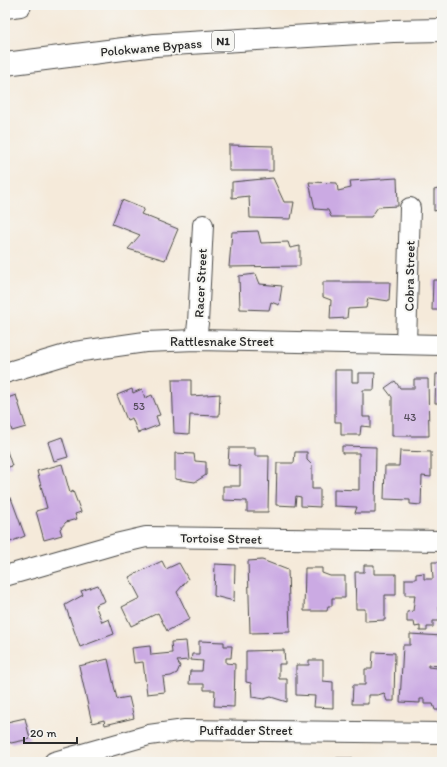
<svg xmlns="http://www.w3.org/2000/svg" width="447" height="767" viewBox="0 0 447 767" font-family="Itim,sans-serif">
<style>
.building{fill:#cbaae3}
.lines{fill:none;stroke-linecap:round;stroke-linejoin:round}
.minor-casing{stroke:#494845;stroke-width:22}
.motorway-casing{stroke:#494845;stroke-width:24}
.minor{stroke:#fff;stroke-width:20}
.motorway{stroke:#fff;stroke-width:22}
.labels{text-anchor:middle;stroke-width:4;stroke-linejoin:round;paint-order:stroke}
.number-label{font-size:11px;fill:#534b59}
.shield{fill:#f6f6f2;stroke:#686867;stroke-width:1}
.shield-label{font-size:12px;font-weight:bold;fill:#2b2b2b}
.street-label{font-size:13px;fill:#2b2b2b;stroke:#f6f6f2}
</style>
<rect width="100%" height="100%" fill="#f6f6f2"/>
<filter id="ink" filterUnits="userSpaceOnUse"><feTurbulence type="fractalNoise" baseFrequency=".025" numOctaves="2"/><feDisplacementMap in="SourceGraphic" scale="8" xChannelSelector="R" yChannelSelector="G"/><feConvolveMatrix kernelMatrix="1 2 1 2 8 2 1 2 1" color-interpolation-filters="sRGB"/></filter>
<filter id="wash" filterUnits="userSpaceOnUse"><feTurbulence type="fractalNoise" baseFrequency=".012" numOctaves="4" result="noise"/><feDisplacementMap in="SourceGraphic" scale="16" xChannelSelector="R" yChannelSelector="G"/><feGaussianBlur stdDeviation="0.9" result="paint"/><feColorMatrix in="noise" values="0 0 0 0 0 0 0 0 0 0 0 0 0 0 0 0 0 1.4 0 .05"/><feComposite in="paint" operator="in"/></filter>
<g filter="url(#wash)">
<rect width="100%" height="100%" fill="#f5eada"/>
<g id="blocks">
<g class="building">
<polygon points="229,145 273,146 273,171 229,171"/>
<polygon points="273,178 284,202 294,202 291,219 250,218 249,196 232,198 232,182"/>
<polygon points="397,178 398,206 378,207 371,217 331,217 328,210 315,209 309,182 337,183 338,191 351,188 350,181"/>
<polygon points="442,188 442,209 434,211 434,190"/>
<polygon points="122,200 144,209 141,214 178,229 165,260 128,249 140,235 112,224"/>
<polygon points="258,231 261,243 288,242 290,248 300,246 300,266 229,267 232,232"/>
<polygon points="256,274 260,284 282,286 279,305 271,302 269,310 240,309 239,276"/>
<polygon points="433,280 442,280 442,310 432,310"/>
<polygon points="323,282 390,282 389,301 368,298 366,308 348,309 347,318 330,319 331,300 323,297"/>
<polygon points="335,370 352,370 352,382 359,382 359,373 375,373 374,390 363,390 363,417 371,417 371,427 361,426 360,435 341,435 341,422 335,422"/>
<polygon points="436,374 442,374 442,403 435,403"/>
<polygon points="414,379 428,379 429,436 392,436 392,397 385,388 395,381 400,388 414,388"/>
<polygon points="172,380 191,380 191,396 220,394 219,416 190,415 189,434 174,433"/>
<polygon points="132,389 133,393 142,389 145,398 152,395 160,415 156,416 159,425 138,433 132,418 127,420 117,395"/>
<polygon points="16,395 26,427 12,431 5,410 5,399"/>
<polygon points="62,437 68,457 54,461 48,442"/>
<polygon points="5,445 12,466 5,468"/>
<polygon points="342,446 376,447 375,513 355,513 357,507 334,506 334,489 359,490 359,453 342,453"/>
<polygon points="229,448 255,448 255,456 269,456 268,512 247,512 247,501 223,500 223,486 240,486 240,466 228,465"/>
<polygon points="400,451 431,452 431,477 422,476 421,505 410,504 410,500 384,499 385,466 399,466"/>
<polygon points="295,452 307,452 307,460 312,465 312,489 320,489 320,507 301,506 301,497 296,496 295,506 276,505 277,463 294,463"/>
<polygon points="175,453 194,454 195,461 206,462 206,475 195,482 175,479"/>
<polygon points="62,464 70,493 73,491 81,512 75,514 77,519 66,522 60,529 62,535 44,540 36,511 47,508 37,471"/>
<polygon points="11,498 25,536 5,544 5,500"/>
<polygon points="262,560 288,570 290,632 250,633 248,561"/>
<polygon points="162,561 166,569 179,563 188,579 177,592 190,619 167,631 158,613 131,626 122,607 140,598 129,577"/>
<polygon points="432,562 442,562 442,607 439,607 440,621 433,621 433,627 427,627 427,631 420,631 420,626 415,627 414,622 407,622 407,612 413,611 415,595 405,595 405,579 416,579 416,574 424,573 424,579 433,579"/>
<polygon points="215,564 235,565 234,601 214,596"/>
<polygon points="364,565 374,565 374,574 396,574 396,595 385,595 385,620 365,621 365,609 356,609 355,572 364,572"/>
<polygon points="305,568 322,568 322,573 330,576 345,576 345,598 332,598 332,606 328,606 327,611 304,611"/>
<polygon points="98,585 105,601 95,605 102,622 109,619 114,634 80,647 65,605 83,595 81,591"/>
<polygon points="410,634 442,636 441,666 428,665 428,667 438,668 438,676 442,676 442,710 435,710 433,704 424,704 424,699 420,699 420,703 400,702 403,645 410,645"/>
<polygon points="186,641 188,660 177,661 180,666 177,673 171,676 163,677 165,692 147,694 143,662 134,663 132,648 150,646 151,655 172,653 171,642"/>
<polygon points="199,641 224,642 224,646 232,646 231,658 226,658 226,663 235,664 234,707 214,706 215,690 204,690 204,684 189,684 190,671 202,671 203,661 191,660 192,654 199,654"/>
<polygon points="284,650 285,664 279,664 279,679 287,679 287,702 271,697 264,699 252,697 251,683 246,682 246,651"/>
<polygon points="373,652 395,653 394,701 387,701 384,693 378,695 368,695 368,704 352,704 353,685 365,685 365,669 372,669"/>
<polygon points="108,659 117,699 129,697 134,718 105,725 104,720 92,723 79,666"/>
<polygon points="309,660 323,660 323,681 333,682 333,708 314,707 315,696 296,695 296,665 309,665"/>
<polygon points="25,718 30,739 11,743 8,741 5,741 5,726 8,725 7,722"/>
<rect x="337" y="758" width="15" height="4"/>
</g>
</g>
</g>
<g filter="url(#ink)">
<use href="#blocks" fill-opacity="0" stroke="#494845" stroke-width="1"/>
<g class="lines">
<defs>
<g id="minor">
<polyline points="196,340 198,323 203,225"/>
<polyline points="406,343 410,208"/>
<polyline points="5,373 75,352 145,342 196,340 442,345"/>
<polyline points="5,576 116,544 146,537 442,541"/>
<polyline points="54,762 149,735 185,730 442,733"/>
</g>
<g id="motorway">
<polyline points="5,7 20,5"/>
<polyline points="5,64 155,45 393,31 442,30"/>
</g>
</defs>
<use href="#minor" class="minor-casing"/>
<use href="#motorway" class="motorway-casing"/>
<use href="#minor" class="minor"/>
<use href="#motorway" class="motorway"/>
</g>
</g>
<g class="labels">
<g class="number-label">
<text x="139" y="410">53</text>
<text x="410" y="421">43</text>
</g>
<rect class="shield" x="212" y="31" width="22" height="20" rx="3"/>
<g class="shield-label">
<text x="223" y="45">N1</text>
</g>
<g class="street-label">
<text transform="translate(151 47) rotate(-5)" y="5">Polokwane Bypass</text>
<text transform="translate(409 276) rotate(-89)" y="5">Cobra Street</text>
<text transform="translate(200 283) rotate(-87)" y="5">Racer Street</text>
<text x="222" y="346">Rattlesnake Street</text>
<text transform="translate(221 538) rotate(1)" y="5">Tortoise Street</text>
<text x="246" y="735">Puffadder Street</text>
</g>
</g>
<rect width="447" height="767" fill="none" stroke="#f6f6f2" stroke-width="20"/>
<path d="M24 737v6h53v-6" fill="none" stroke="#2b2b2b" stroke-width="2"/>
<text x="30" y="737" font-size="12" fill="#2b2b2b" stroke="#f6f6f2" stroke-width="3" paint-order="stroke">20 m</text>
</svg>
